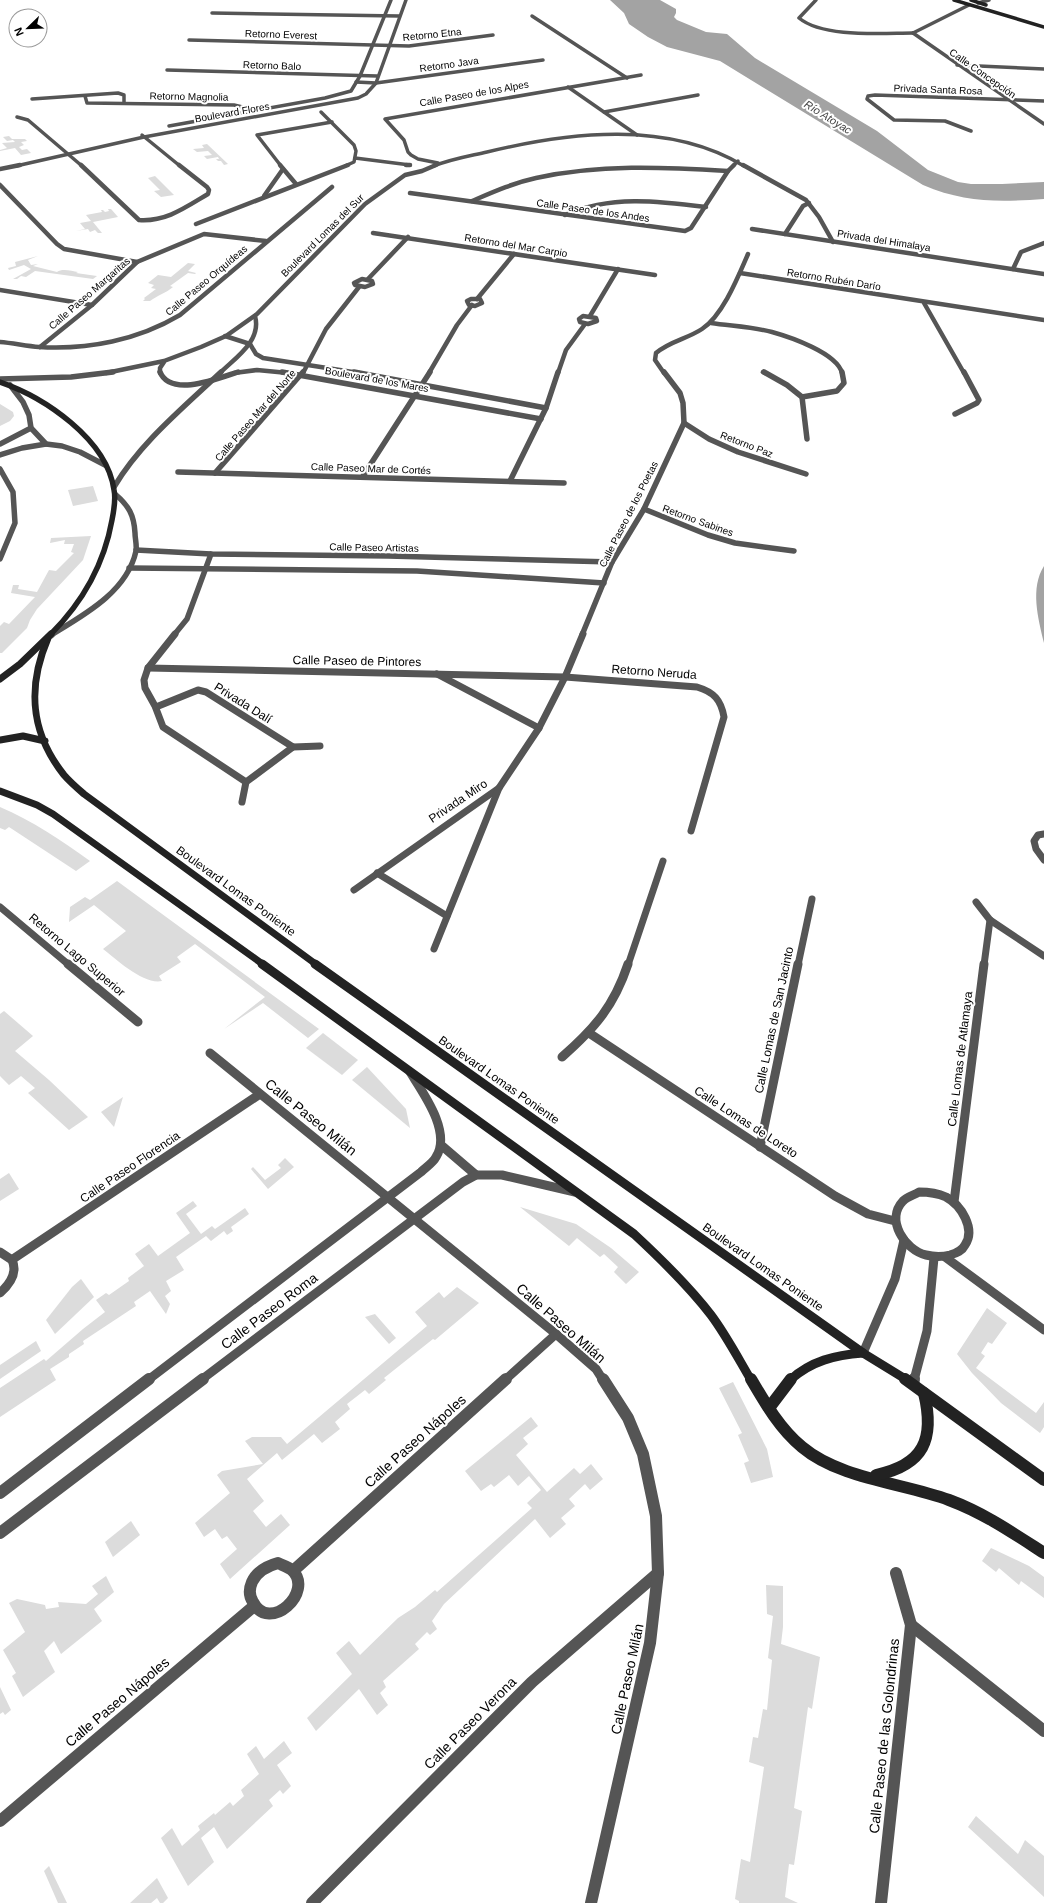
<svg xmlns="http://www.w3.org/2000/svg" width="1044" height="1903" viewBox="0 0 1044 1903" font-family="Helvetica,sans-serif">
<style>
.green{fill:#dcdcdc}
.water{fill:#a3a3a3}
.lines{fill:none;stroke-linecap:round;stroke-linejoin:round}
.street-far5{stroke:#555;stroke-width:3.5}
.street-far4{stroke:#555;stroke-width:4.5}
.street-far3{stroke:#555;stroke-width:5.5}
.street-far2{stroke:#555;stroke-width:7}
.street-far1{stroke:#555;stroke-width:9}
.street{stroke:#555;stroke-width:12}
.secondary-far4{stroke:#222;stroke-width:3.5}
.secondary-far3{stroke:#222;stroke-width:5.5}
.secondary-far2{stroke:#222;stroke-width:7}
.secondary-far1{stroke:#222;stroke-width:9}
.secondary{stroke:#222;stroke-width:12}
.labels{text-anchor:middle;stroke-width:4;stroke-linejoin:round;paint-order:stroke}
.far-street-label{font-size:10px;fill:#000;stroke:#fff}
.far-water-label{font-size:11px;font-style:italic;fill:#444;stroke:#fff}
.street-label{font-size:12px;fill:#000;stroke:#fff}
.near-street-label{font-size:14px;fill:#000;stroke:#fff}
</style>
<rect width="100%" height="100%" fill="#fff"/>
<g class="green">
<polygon points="9,136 12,139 25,139 27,141 21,142 24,145 19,147 22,150 27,149 31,153 21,155 15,148 0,151 0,150 7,148 2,143 15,142 13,140 7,141 3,137"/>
<polygon points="207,144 228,164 224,165 221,161 218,161 216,159 219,159 218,157 207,159 204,156 212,155 208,151 197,152 193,149 204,148 202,145"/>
<polygon points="155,176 174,195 161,197 154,191 160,190 148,178"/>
<polygon points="108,209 111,209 118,217 93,222 102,233 98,233 95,230 90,232 88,229 76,231 85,229 80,223 91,221 86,215 102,212 101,210 103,210 105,212 109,211"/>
<path d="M38 256 28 260 31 265 38 264 33 266 57 272C62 268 72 271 78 272L76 273 97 276 93 279 35 271 26 277 21 276 17 279H13L31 269 24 265 9 270 8 268 16 266 15 262Z"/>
<path d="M188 263 195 264 188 271 196 273 195 274 188 273 170 286 173 287C166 293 158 295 150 301H143L145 299 144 298 156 289 151 288 154 285 148 283 158 275 171 277Z"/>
<polygon points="0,404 13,412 14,416 10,421 0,426"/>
<polygon points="93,486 98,501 73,506 68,490"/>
<polygon points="91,536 83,560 37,609 30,620 27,628 2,653 0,653 0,626 4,622 9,624 35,597 11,593 13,585 19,585 18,589 37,592 49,570 56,571 74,553 71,552 74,544 64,544 65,540 50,543 51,538"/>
<path d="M0 807C33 821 61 840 90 861L76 871 9 827 5 830 0 828Z"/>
<path d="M117 881 319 1029 308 1038 263 1003 224 1029 265 997 195 944 177 957 181 962 159 976 162 981C144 985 117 960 103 949L126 931 94 905 69 922 70 907 85 897 90 900Z"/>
<polygon points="4,1011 33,1036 15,1051 49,1080 88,1117 69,1130 28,1093 35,1088 21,1076 9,1085 0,1076 0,1014"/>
<polygon points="323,1033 358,1060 342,1075 306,1048"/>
<polygon points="367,1067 406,1109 410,1128 352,1080"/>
<polygon points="123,1097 114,1127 101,1112"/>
<polygon points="285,1158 294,1167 268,1189 251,1169 253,1167 265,1180 281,1168 278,1165"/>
<polygon points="9,1173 19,1189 0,1201 0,1179"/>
<polygon points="193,1201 197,1206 186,1214 201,1234 212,1226 215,1229 245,1208 249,1214 231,1227 233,1231 227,1235 224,1231 211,1241 206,1236 176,1257 184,1270 166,1281 171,1291 165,1296 170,1304 166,1314 150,1291 134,1302 136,1306 83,1341 84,1344 69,1354 69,1357 50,1369 56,1380 0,1417 0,1388 44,1359 46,1361 83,1329 105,1312 96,1300 106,1293 109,1295 129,1281 128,1278 144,1266 135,1254 149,1244 158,1256 190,1233 176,1213"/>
<polygon points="520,1207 576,1224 611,1248 639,1272 626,1284 614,1272 618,1267 604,1254 600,1257 577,1238 569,1246"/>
<polygon points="81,1279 94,1297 55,1334 46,1320 72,1287"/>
<polygon points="457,1287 479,1303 435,1340 433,1339 384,1378 386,1380 369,1394 365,1390 347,1404 350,1409 335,1422 340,1429 322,1443 314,1434 282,1460 277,1453 247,1479 264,1501 253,1511 266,1527 281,1514 290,1525 230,1579 220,1564 237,1549 227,1536 222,1539 215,1529 204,1537 195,1523 230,1493 217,1475 222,1471 263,1464 245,1441 252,1437 281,1437 287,1444 427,1326 415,1312 439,1292 444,1298"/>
<polygon points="987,1308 1007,1323 992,1344 988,1342 981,1353 985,1356 976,1368 1036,1413 1044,1402 1044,1427 1040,1433 1001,1403 972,1373 957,1354"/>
<polygon points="375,1314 396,1338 389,1344 365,1317"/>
<polygon points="36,1341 41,1351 0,1379 0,1365"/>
<polygon points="733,1382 767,1449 773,1477 751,1483 744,1463 749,1461 738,1435 742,1433 719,1388"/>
<polygon points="531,1417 538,1426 523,1438 528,1444 516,1455 547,1492 574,1468 580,1474 591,1464 603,1479 590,1490 585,1484 569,1499 575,1506 561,1518 566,1524 550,1538 535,1519 444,1604 432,1621 437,1629 430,1635 427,1632 415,1644 419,1649 383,1681 386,1687 380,1693 388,1705 377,1715 359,1689 316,1731 307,1718 352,1674 336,1653 349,1641 360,1655 398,1618 415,1607 435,1590 437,1592 532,1508 527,1503 541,1490 529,1476 518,1486 509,1475 494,1487 491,1484 481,1491 465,1471"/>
<polygon points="131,1521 140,1535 113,1557 105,1542"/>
<polygon points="991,1548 1029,1566 1044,1577 1044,1598 1021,1581 1019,1585 999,1568 996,1572 982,1561"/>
<polygon points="106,1576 114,1592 94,1609 102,1621 61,1654 54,1641 44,1651 55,1672 23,1697 12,1676 16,1673 3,1650 25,1632 9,1603 17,1599 45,1605 46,1609 59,1607 58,1602 86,1604 98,1594 92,1586"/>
<polygon points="766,1585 783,1586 783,1627 781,1644 820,1657 812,1709 808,1707 794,1808 802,1811 794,1865 789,1864 785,1897 798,1903 739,1903 739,1901 735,1899 741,1859 750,1862 764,1767 749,1762 753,1737 758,1738 763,1709 767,1710 772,1660 768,1658 773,1616 767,1614"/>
<polygon points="0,1687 11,1710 5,1715 3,1712 0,1714"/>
<polygon points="284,1741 292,1753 277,1765 291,1786 283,1794 280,1790 269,1800 273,1806 227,1849 214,1827 201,1838 214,1862 188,1886 161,1838 172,1828 182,1846 200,1830 198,1826 214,1813 215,1815 230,1802 233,1806 244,1796 241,1790 259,1774 247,1754 256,1746 264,1759"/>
<polygon points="976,1816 1018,1854 1025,1840 1044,1856 1044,1897 968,1827"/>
<polygon points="49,1866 67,1903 58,1903 44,1871"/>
<polygon points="157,1878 168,1898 163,1903 160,1903 157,1898 151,1903 130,1903"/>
</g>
<g class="water">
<path d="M610 0H660L676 9V13L674 17 677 20 706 32 727 34 755 58 877 131 928 170 958 182 971 184H1002L1044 182V199C999 202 965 203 923 185L720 61 667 47 648 37 629 24 624 13Z"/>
<path d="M1044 566V643C1038 618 1030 588 1044 566Z"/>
</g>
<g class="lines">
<g class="street-far5">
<path d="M816 0 799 18C823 38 882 33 913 33"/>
<polyline points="978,3 989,0"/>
<polyline points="212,13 399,16"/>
<polyline points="532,16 627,78"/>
<polyline points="913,33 1044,124"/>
<polyline points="913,33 969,5"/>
<polyline points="189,40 409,46 493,35"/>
<polyline points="957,65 1044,69"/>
<polyline points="167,70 377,76"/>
<polyline points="356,82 376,83 543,60"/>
<polyline points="568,87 637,135"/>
<polyline points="85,96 87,103 234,105 251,109"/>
<polyline points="32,99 118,93 124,95 124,103"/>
<polyline points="321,112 354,145 356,151 354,162 345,166"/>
<polyline points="604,112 698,95"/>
<polyline points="17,117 28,120 82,166"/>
<polyline points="169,126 325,98 351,91 360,76 391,0"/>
<polyline points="971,131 945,121 894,120 867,99 868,96 875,95 1044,101"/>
<polyline points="142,135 180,166"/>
<polyline points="355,158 410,165"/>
<polyline points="438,163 418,159 411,155 408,152 404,140 385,119 641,75"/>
<polyline points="16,166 144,137 358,98 366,94 376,83 406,0"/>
<polyline points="281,166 257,135 332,122"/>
<path d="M434 166C451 159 470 156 487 152 569 132 668 120 744 166"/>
<polyline points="733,166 738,161"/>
</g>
<g class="street-far4">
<path d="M81 165 139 220C166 222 186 207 208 194L209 190 207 187 179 165"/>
<polyline points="280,165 296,184"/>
<polyline points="406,165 410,165"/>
<polyline points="743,165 806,200 819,217 833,242"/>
<polyline points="0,169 20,165"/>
<polyline points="0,185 57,244 64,249 137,262"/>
<polyline points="410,193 685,231 691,228 728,171 734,165"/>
<polyline points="264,196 283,169"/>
<path d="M472 201C493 192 513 183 536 178 599 164 663 167 728 171"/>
<path d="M565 215C610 195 658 201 706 207"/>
<polyline points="196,224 348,165"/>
<polyline points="752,229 1044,274"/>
<polyline points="373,233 655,275"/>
<polyline points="785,234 803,206 809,203"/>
<polyline points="1013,269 1021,252 1044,243"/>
<polyline points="740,273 1044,320"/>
<polygon points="362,279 372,281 373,284 365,287 355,285 354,283"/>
<polyline points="368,279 408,237"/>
<polyline points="0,290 92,305"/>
<polygon points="471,299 480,299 482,303 475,306 469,305 467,301"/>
<polyline points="477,299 514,254"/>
<polyline points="924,303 964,373"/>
<polygon points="583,316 596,318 597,321 588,324 580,322 579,319"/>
<polyline points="590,316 618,269"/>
<path d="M711 323C731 326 753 327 772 332 790 337 837 353 842 373"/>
<polyline points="225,336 250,344 256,354 263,358 359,373"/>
<path d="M0 342C13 343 26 346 39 347 88 350 138 340 180 315L332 187"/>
<polyline points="40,347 92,305 137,262 204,234 266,241"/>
<polyline points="763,372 765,373"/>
<polyline points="106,373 164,361 201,347 226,336 257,314 365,204 405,175 422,171 436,165"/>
<polyline points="160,373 160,368 164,362"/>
<path d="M220 373C235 358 262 341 255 316"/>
<polyline points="234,373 257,370 288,373"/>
<polyline points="303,373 326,329 359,287"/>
<polyline points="429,373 457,325 472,305"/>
<polyline points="558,373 566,350 585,324"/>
<path d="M664 373 655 360 656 353C670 341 687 339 702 329 723 315 738 277 748 254"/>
</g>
<g class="street-far3">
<path d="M160 372C171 398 219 378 238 372"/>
<polyline points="282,372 541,419"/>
<polyline points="354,372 546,408"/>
<polyline points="764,372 787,385 802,397 807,439"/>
<polyline points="0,379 71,377 113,372"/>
<polyline points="10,385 23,402 29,415 31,428 46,444 62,446 80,452 105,465"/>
<polyline points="802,397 837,391 844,383 842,372"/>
<polyline points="955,414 977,403 979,400 964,372"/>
<polyline points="684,423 709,439 738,452 806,474"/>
<polyline points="0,444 31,428"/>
<polyline points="0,455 22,448 46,444"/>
<polyline points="0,469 13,492 15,523 0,559"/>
<polyline points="178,472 564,483"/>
<polyline points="215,473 303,372"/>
<polyline points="363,476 430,372"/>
<polyline points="510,481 546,408 558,372"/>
<path d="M114 487C141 442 183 408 221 372"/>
<polyline points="644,509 708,535 735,543 794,551"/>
<polyline points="136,550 211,554 388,556 612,562"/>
<polyline points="129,568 417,571 604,583"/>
<path d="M51 635C84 615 127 592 136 551 137 545 135 539 135 533 134 515 129 506 115 494"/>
<polyline points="174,635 187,619 211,554"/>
<polyline points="582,635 612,562 644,509 684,423 683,403 680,393 664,372"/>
</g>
<g class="street-far2">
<polyline points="175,634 148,668 144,680 145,688 155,706 163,727 246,782"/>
<polyline points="51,635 52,634"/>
<path d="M148 668 565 677 697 687C714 692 721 700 724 717L691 831"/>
<polyline points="437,674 539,728"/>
<polyline points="156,707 198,690 206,692 293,747"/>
<polyline points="242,802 246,782 293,747 320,746"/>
<polyline points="1044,834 1038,835 1034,841 1036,849 1044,860"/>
<polyline points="377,873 447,916"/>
<polyline points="354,890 499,788"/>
<polyline points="976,902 990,920 1044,956"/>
<polyline points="0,907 69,965"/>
<polyline points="434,949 499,788 539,728 565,677 583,634"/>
<polyline points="628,965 663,861"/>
<polyline points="798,965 812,899"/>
<polyline points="984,965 990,920"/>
</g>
<g class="street-far1">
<polyline points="68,964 138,1022"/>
<polyline points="589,1033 835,1196 868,1214 895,1221"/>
<polyline points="210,1053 556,1334 596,1369 603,1380"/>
<path d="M562 1057C595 1028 614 1006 628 964"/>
<polyline points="441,1145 476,1175"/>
<polyline points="760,1147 798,964"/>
<path d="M919 1192C928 1192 937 1193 946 1197 961 1205 976 1229 965 1245 962 1251 957 1253 950 1255 942 1257 935 1257 926 1255 905 1250 885 1220 903 1201 907 1197 914 1195 919 1192Z"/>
<polyline points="954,1202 984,964"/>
<path d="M0 1252 12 1260C18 1273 10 1284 0 1293"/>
<polyline points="945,1257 1044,1330"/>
<polyline points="13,1259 260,1094"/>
<polyline points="863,1353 895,1279 904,1240"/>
<path d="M148 1380 421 1172C426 1167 433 1163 436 1157 452 1132 423 1093 410 1072"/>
<polyline points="201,1380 463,1182 476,1175 502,1175 575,1192"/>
<polyline points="505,1380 556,1334"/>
<polyline points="914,1380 927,1331 934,1258"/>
</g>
<g class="street">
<polyline points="913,1384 914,1379"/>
<polyline points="0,1493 149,1379"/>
<polyline points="0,1533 203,1379"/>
<path d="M278 1563C282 1565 288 1567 292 1570 315 1592 269 1634 253 1602 249 1596 249 1589 252 1582 257 1571 267 1566 278 1563Z"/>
<polyline points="293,1571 506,1379"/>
<polyline points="911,1625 1044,1731"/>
<polyline points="0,1821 254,1606"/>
<polyline points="312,1903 532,1682 658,1573"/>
<polyline points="591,1903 650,1643 658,1573 656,1516 643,1454 628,1418 603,1379"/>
<polyline points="881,1903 911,1625 896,1573"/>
</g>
<g class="secondary-far4">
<polyline points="954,0 1044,27"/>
<polyline points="971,0 986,5"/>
</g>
<path class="secondary-far3" d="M0 382C44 397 107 439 114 490 116 499 114 510 112 520 104 565 82 603 50 635"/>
<g class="secondary-far2">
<path d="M48 638C27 687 30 732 64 775 70 782 77 788 84 794L317 965"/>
<polyline points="0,679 20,664 51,634"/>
<polyline points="0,740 23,736 45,741"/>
<polyline points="0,791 37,805 53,814 264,965"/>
</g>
<g class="secondary-far1">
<path d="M262 964 634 1234C661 1259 688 1285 711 1315 726 1335 738 1358 751 1380"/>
<polyline points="315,964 863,1353 907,1380"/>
<path d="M790 1380C811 1361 835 1355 863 1353"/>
</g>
<g class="secondary">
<path d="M751 1379C765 1403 780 1429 802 1447 840 1479 903 1483 949 1500 984 1513 1013 1533 1044 1553"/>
<polyline points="905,1379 1044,1480"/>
<polyline points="769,1408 791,1379"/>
<path d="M876 1475C924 1465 935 1439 924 1393"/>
</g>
</g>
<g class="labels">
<g class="far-street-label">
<text transform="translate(281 34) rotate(2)" y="4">Retorno Everest</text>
<text transform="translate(432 34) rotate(-6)" y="4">Retorno Etna</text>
<text transform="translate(449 64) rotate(-8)" y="4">Retorno Java</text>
<text transform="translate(272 65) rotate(2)" y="4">Retorno Balo</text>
<text transform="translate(983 73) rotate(35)" y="4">Calle Concepción</text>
<text transform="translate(938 89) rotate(2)" y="4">Privada Santa Rosa</text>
<text transform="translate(474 93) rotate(-10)" y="4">Calle Paseo de los Alpes</text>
<text transform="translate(189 96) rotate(1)" y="4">Retorno Magnolia</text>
<text transform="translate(232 112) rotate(-10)" y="4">Boulevard Flores</text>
<text transform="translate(593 210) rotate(8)" y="4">Calle Paseo de los Andes</text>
<text transform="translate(322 235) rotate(-45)" y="4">Boulevard Lomas del Sur</text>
<text transform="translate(884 240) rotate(9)" y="4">Privada del Himalaya</text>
<text transform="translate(516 245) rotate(9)" y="4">Retorno del Mar Carpio</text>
<text transform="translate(834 279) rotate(9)" y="4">Retorno Rubén Darío</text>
<text transform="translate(206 280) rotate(-40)" y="4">Calle Paseo Orquídeas</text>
<text transform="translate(89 293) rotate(-41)" y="4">Calle Paseo Margaritas</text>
<text transform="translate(377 379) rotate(10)" y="4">Boulevard de los Mares</text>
<text transform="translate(255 415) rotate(-49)" y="4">Calle Paseo Mar del Norte</text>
<text transform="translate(747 444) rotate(21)" y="4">Retorno Paz</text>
<text transform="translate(371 468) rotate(2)" y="4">Calle Paseo Mar de Cortés</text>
<text transform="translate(628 514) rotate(-63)" y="4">Calle Paseo de los Poetas</text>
<text transform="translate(698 520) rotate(20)" y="4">Retorno Sabines</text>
<text transform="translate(374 547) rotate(1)" y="4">Calle Paseo Artistas</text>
</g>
<g class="far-water-label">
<text transform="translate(828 117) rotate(32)" y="4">Río Atoyac</text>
</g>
<g class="street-label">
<text transform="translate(357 661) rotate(1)" y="4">Calle Paseo de Pintores</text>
<text transform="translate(654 672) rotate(4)" y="4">Retorno Neruda</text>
<text transform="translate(243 703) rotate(32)" y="4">Privada Dalí</text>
<text transform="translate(458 801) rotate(-34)" y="4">Privada Miro</text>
<text transform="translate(236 891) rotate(36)" y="4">Boulevard Lomas Poniente</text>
<text transform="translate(77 955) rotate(40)" y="4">Retorno Lago Superior</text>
<text transform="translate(774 1020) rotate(-78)" y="4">Calle Lomas de San Jacinto</text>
<text transform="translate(960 1059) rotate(-83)" y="4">Calle Lomas de Atlamaya</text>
<text transform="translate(499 1080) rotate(35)" y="4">Boulevard Lomas Poniente</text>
<text transform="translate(746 1122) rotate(33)" y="4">Calle Lomas de Loreto</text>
<text transform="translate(130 1167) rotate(-34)" y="4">Calle Paseo Florencia</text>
<text transform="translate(763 1267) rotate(35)" y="4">Boulevard Lomas Poniente</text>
</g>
<g class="near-street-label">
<text transform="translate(311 1117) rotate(39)" y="5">Calle Paseo Milán</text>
<text transform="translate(269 1311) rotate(-37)" y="5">Calle Paseo Roma</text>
<text transform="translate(561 1323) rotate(41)" y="5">Calle Paseo Milán</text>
<text transform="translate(415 1441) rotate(-42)" y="5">Calle Paseo Nápoles</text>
<text transform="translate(627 1679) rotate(-78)" y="5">Calle Paseo Milán</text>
<text transform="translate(117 1702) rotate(-40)" y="5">Calle Paseo Nápoles</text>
<text transform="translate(470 1723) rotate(-45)" y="5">Calle Paseo Verona</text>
<text transform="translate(884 1736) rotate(-84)" y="5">Calle Paseo de las Golondrinas</text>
</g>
</g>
<g transform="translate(28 28) rotate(247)"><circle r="19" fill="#ffffff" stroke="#999999"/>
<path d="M0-3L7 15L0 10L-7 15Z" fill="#000000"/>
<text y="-6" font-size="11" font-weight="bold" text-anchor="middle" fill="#000000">N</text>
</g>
</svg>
